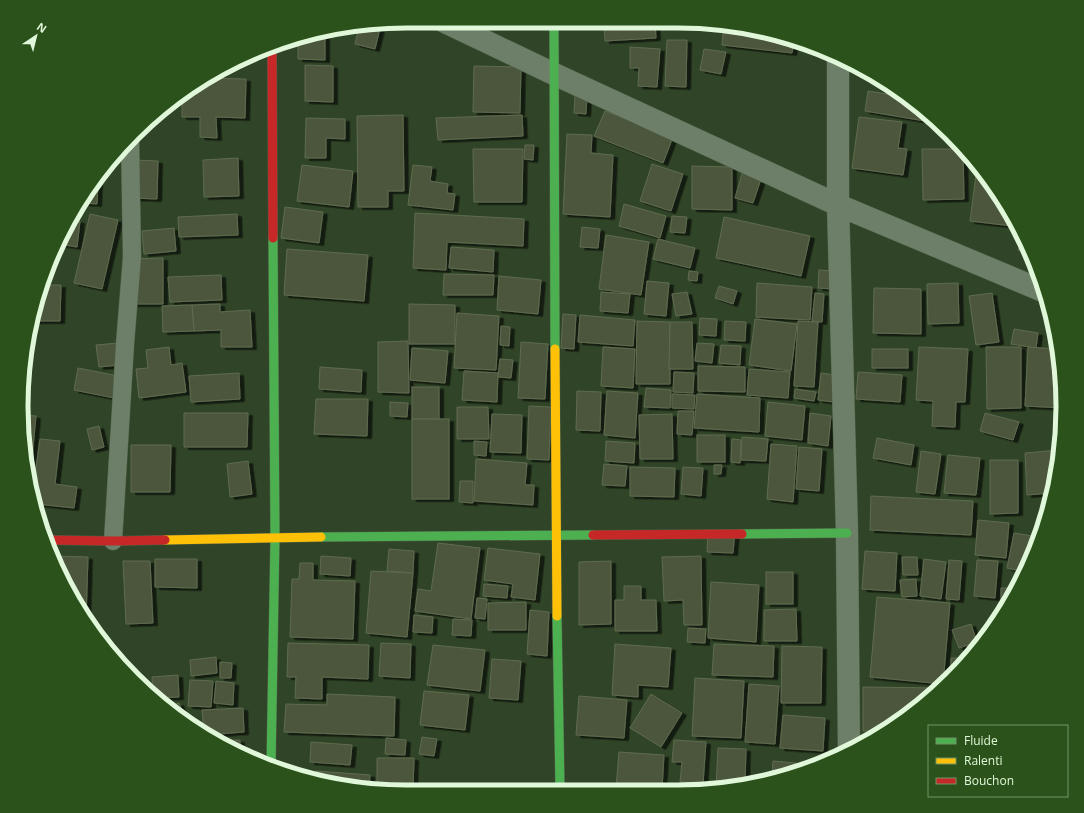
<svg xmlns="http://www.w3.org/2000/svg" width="1084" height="813" viewBox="0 0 1084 813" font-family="'Open Sans',sans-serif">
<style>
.building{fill:#4c573d;stroke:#5f6b4f;filter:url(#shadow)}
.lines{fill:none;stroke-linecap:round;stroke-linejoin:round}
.lane-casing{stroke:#4f5f48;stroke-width:19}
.street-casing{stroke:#4f5f48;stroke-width:23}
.fast-casing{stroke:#4f5f48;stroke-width:10}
.slow-casing{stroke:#4f5f48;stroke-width:10}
.jam-casing{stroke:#4f5f48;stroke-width:10}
.lane{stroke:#6d7f68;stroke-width:18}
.street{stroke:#6d7f68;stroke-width:22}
.fast{stroke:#4caf50;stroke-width:9}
.slow{stroke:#ffc107;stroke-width:9}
.jam{stroke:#c62828;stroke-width:9}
.rim{fill:none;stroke:#e0f8d9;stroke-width:5}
</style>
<defs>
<filter id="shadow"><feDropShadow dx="4.5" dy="2.5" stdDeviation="0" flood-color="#0009"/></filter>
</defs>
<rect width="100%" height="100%" fill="#304527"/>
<g class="building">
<polygon points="604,22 655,22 656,38 605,41"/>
<polygon points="381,24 375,49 355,44 359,27"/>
<polygon points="724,25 777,34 794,42 792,53 722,45"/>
<polygon points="325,32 325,60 298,59 298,38 307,34"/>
<polygon points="667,40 687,40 686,87 665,86"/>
<polygon points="630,47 660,49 657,87 638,86 639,68 630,68"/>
<polygon points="704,49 726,52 721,74 700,70"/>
<polygon points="305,65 333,66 333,102 305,101"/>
<polygon points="474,66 521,67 520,113 473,112"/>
<polygon points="206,78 246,79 245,118 216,117 217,138 200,137 200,117 182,117 182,97"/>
<polygon points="868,91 905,97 931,119 931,122 865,111"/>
<polygon points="575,95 587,95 586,114 574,113"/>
<polygon points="605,111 673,137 663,163 594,136"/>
<polygon points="403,115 404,191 388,191 388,207 358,207 357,116"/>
<polygon points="522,115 523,136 438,140 436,118"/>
<polygon points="859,117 902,122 898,148 907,149 903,175 852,168"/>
<polygon points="306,118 345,119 345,139 326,138 326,158 305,158"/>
<polygon points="567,134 592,135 591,153 613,155 610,217 563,214"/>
<polygon points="525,145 534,145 533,160 524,159"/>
<polygon points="473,149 523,149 522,202 474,202"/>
<polygon points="922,149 962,149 963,150 964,199 923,200"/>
<polygon points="238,158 239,196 204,197 203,160"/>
<polygon points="134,160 158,161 157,199 132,198"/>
<polygon points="652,164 683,174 671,211 640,201"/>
<polygon points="302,165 353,171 349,207 297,201"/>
<polygon points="413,165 432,167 430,181 448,184 447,193 455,194 453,210 408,205"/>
<polygon points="692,166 732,167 732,210 692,209"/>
<polygon points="744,167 763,173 753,203 735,198"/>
<polygon points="977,167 998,192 1012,219 1012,226 970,221"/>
<polygon points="98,183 97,204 84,203"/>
<polygon points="624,204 666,216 660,238 619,226"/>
<polygon points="285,207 323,212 319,243 281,238"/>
<polygon points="415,213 524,219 523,246 447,242 446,270 413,268"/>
<polygon points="90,214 118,220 102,289 74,283"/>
<polygon points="237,214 238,235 179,237 178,217"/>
<polygon points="672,216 687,217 685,233 670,232"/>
<polygon points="724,217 810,236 801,276 716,258"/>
<polygon points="72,220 80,221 77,247 58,244 61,236"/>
<polygon points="582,227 600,229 598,248 580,247"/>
<polygon points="174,228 176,251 144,254 142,231"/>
<polygon points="606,235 649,242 641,295 599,289"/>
<polygon points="1022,237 1032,255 1018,250"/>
<polygon points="658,239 695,248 690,268 653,259"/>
<polygon points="451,247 494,250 493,272 449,268"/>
<polygon points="287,249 368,255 364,301 284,295"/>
<polygon points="163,258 163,304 129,304 129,259"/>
<polygon points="819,270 834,271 833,289 818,288"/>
<polygon points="689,271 698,272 697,281 688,280"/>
<polygon points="444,274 494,275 493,295 443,295"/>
<polygon points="221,275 222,300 170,302 168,277"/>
<polygon points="499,276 541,280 538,314 497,310"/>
<polygon points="647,281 669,283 666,316 644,314"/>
<polygon points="757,283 812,287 810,320 756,317"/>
<polygon points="958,283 959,323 928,324 927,284"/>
<polygon points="44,285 61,285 60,321 32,321"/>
<polygon points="719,286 737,291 733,304 715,298"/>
<polygon points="874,288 921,289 921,334 873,333"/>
<polygon points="601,292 630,294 628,313 600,311"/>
<polygon points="687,292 692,314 676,316 672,294"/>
<polygon points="815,293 824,294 822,322 812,321"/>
<polygon points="992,293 999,342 976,345 969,296"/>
<polygon points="220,304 220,312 250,310 252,347 221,347 221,330 194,331 192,305"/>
<polygon points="409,304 455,305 455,344 409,344"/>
<polygon points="192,305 194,331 163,332 162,306"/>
<polygon points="457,313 499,316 496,370 454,368"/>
<polygon points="563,314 576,315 574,349 561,348"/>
<polygon points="580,315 635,320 633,346 578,342"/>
<polygon points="700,318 717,319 716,336 699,335"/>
<polygon points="755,319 797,324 791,371 749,365"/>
<polygon points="637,321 670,322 670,384 636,384"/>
<polygon points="725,321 746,322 745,341 724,340"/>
<polygon points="798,321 818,322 814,387 794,386"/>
<polygon points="670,322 692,322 693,369 669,369"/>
<polygon points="501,326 510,327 509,346 500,345"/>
<polygon points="1014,329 1038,333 1036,348 1011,344"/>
<polygon points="408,341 409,393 378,392 378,342"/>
<polygon points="521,342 548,344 545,399 518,398"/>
<polygon points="118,343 120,365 99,367 96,345"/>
<polygon points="697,343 714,344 712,363 695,361"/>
<polygon points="721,345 741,346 740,365 719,363"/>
<polygon points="169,347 171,365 182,363 186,392 139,398 136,369 148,368 146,350"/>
<polygon points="603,347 635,349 633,388 601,386"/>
<polygon points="919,347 968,349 965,402 956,402 955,427 932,426 933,401 916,400"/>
<polygon points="986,347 1021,347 1021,408 987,409"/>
<polygon points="1028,347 1057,349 1063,408 1025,406"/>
<polygon points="412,348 448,351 445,383 410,380"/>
<rect x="872" y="349" width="36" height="19"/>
<polygon points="500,359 513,360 511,378 498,377"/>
<polygon points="698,366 745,367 745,392 698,391"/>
<polygon points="320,367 362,370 361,392 319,389"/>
<polygon points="78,368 118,376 114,398 74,390"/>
<polygon points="749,369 790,372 788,398 747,395"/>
<polygon points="464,371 498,373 497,402 462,400"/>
<polygon points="674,372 694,373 693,393 673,392"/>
<polygon points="858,372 902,375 900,402 856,399"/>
<polygon points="239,373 240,399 191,402 189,376"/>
<polygon points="821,373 844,376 841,403 818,400"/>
<rect x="412" y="387" width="27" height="32"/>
<polygon points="646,388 671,390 670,408 644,407"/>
<polygon points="795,389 816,392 814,401 794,398"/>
<polygon points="577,391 601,392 600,431 576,430"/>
<polygon points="607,391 638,393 635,438 604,435"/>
<polygon points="672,394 695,395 694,409 672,408"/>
<polygon points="697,394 760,398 759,432 694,428"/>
<polygon points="316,399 368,399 367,436 314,434"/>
<polygon points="390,402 408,403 407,417 390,416"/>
<polygon points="768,402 805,406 802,440 765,436"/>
<polygon points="529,406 551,407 549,460 527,459"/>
<polygon points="457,407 488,407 489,439 457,439"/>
<polygon points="678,411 694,411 692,435 677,434"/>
<polygon points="184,413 248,413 247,447 184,447"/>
<polygon points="810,413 831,416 828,446 808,443"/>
<polygon points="985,413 1019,422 1013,440 980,431"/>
<polygon points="492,414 522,415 521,453 490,452"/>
<polygon points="672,414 673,459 640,459 639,415"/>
<polygon points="23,415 36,416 31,469 29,469 22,431"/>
<rect x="412" y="419" width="37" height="80"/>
<polygon points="99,426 104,447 92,450 87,429"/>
<rect x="697" y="435" width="28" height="27"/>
<polygon points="742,437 768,439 766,461 741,460"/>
<polygon points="877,438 914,445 911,465 873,458"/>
<polygon points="40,439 60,441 55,484 77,487 74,508 36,504 33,490"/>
<polygon points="732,439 741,440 740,463 731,462"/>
<polygon points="474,441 487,442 486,456 474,455"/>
<polygon points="606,441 635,443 634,463 605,461"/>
<polygon points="771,444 797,446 793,502 767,499"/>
<polygon points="131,445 171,445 170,492 131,492"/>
<polygon points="799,447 822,449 819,491 796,489"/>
<polygon points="1059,450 1056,481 1052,493 1027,495 1025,453"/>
<polygon points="921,451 941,454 935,494 916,492"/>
<polygon points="948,455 980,458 976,495 944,493"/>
<polygon points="476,459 527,463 525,485 534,485 533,505 474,501"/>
<polygon points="990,460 1018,460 1018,513 990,514"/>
<polygon points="248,461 252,494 230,497 227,464"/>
<polygon points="604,464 627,466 625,486 602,485"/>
<polygon points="714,465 722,465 721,474 714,474"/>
<polygon points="630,467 675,468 674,497 630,496"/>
<polygon points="683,467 703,468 701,496 681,494"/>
<polygon points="460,481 473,481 473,503 459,502"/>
<polygon points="871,496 973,501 971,535 870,530"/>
<polygon points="978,520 1009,523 1006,558 975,555"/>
<polygon points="708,530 735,531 733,553 707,552"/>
<polygon points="1014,533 1039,537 1034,554 1024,572 1007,568"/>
<polygon points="438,543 480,548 471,619 415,611 418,589 431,591"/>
<polygon points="488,548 540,554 535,600 511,597 513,584 484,580"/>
<polygon points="389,549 414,551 413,573 387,571"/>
<polygon points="865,551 897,553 895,591 862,589"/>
<polygon points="54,556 88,557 86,620"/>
<polygon points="321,556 351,558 350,576 320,574"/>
<polygon points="701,556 702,625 684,625 683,600 664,601 662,557"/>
<polygon points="902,557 917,557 918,575 903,575"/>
<polygon points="155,559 197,559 197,588 155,587"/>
<polygon points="924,559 946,562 941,599 920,596"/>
<polygon points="949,560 962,561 959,600 946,599"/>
<polygon points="977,560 998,561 995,598 974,596"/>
<polygon points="123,561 150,561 153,623 126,624"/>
<polygon points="611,561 611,624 579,625 579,562"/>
<polygon points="300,563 313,563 313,580 355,581 353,639 290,637 292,579 299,579"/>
<polygon points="371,571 413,573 407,637 366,633"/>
<rect x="766" y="572" width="27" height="32"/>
<polygon points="916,579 917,596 902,597 900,580"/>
<polygon points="711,582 759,585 756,642 708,638"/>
<polygon points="484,584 508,586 507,598 483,596"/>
<polygon points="624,586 641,586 641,600 656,600 657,631 615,631 615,600 624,600"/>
<polygon points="1001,588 1015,588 1001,616"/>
<polygon points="877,597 950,603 943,684 870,677"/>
<polygon points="477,598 487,599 485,619 475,618"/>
<polygon points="526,602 526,630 488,630 488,603"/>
<polygon points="796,609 797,641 764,641 764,610"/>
<polygon points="530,610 549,612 547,656 527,654"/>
<polygon points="414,615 433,617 432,633 413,632"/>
<polygon points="453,619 472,620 471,636 452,635"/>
<polygon points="971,624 977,642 959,648 952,630"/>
<polygon points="688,628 706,629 705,643 687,642"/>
<polygon points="288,643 369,645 368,679 322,677 322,699 295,698 296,677 287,677"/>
<polygon points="381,643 411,644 410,678 379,676"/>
<polygon points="615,644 671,648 668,687 638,685 638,697 612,695"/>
<polygon points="714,644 774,646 773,677 712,675"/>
<polygon points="433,645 485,650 480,691 427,685"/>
<polygon points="782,646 822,647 821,703 781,703"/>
<polygon points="216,657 217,673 191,676 190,660"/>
<polygon points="951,658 967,658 951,678"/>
<polygon points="492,659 521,661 518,700 489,698"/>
<polygon points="220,662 232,663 231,678 220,678"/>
<polygon points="178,675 179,697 155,698 153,697 152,677"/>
<polygon points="695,678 744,681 741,738 692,736"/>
<polygon points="190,680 213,681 211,707 188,706"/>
<polygon points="216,681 234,683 233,705 214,703"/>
<polygon points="749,684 779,686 775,744 745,742"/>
<polygon points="863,687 939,688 892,727 884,731 863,731"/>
<polygon points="424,691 469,695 465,730 420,725"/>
<polygon points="327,694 395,697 394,736 284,732 286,704 327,705"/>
<polygon points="651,694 682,713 661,747 630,728"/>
<polygon points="579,696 627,700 624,738 576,735"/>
<polygon points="179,703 185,720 168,707"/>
<polygon points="243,708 244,732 206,735 204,733 202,710"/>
<polygon points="783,715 825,718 823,751 780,748"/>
<polygon points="422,737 437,739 434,756 419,754"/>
<polygon points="386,738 406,740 405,755 385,754"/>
<polygon points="240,740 240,752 216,741"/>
<polygon points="674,740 706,742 703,784 680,782 682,762 672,762"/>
<polygon points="311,742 352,745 350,765 310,762"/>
<polygon points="718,748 746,749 745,784 728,789 716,789"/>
<polygon points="619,752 664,755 662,789 616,788"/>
<polygon points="377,758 414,758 413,789 377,789"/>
<polygon points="773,761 796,763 796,771 772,777"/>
<polygon points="316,771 370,775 369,789 356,789 315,779"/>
<polygon points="698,784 698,789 668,789 668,785"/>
</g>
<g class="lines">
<defs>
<polyline id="lane" points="113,541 125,344 132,257 130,139"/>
<g id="street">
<polyline points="443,21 554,74 838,205 1043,291"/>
<polyline points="838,62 838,205 847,533 849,750"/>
</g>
<g id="fast">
<polyline points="554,21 555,349"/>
<polyline points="742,534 847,533"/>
<polyline points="321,537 593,535"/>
<polyline points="557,616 560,789"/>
<polyline points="271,766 275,537 273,238"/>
</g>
<g id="slow">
<polyline points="555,349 557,616"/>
<polyline points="165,540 321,537"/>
</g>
<g id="jam">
<polyline points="272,49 273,238"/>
<polyline points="593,535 742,534"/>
<polyline points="46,540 113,541 165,540"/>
</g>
</defs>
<use href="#lane" class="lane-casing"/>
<use href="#street" class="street-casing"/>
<use href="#fast" class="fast-casing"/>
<use href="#slow" class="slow-casing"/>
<use href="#jam" class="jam-casing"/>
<use href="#lane" class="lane"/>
<use href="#street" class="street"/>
<use href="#fast" class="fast"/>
<use href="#slow" class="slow"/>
<use href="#jam" class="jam"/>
</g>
<path d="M0 0H1084V813H0ZM406 28H678A378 378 0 0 1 1056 406V407A378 378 0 0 1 678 785H406A378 378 0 0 1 28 407V406A378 378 0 0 1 406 28Z" fill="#2a521a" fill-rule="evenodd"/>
<path class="rim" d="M406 28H678A378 378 0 0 1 1056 406V407A378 378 0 0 1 678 785H406A378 378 0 0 1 28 407V406A378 378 0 0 1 406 28Z"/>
<rect x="928" y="725" width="140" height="72" fill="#2a521a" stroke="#739466"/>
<rect x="936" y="738" width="20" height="6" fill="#4caf50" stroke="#739466"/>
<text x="964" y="745" font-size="12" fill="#e0f8d9">Fluide</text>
<rect x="936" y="758" width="20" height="6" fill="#ffc107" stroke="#739466"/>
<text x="964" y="765" font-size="12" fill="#e0f8d9">Ralenti</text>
<rect x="936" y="778" width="20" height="6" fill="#c62828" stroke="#739466"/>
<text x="964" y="785" font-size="12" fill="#e0f8d9">Bouchon</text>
<g transform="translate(36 36) rotate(35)" stroke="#2a521a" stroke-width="3" paint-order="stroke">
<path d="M0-3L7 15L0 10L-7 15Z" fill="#e0f8d9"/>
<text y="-6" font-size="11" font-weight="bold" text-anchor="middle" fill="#e0f8d9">N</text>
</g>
</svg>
